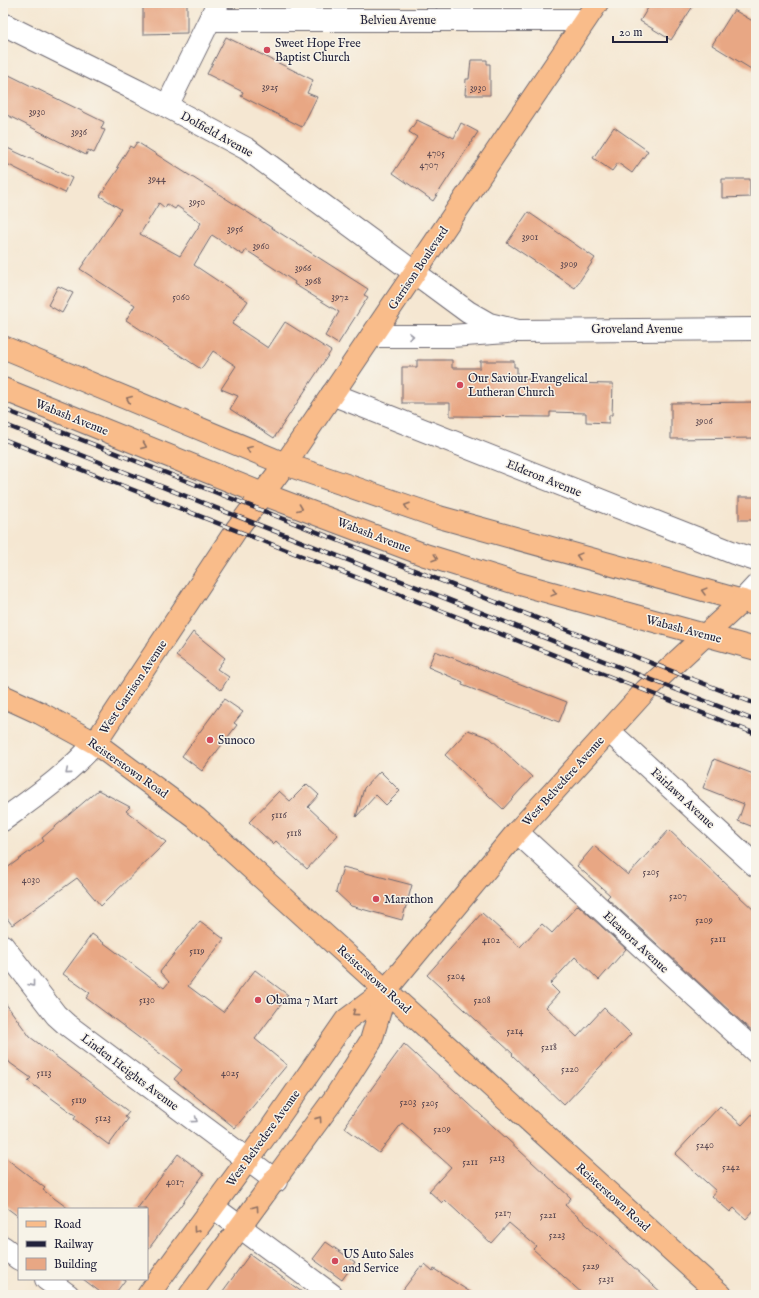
<svg xmlns="http://www.w3.org/2000/svg" width="759" height="1298" viewBox="0 0 759 1298" font-family="'IM FELL English',serif">
<style>
.building{fill:#e8a784;fill-rule:evenodd}
.lines{fill:none;stroke-linecap:round;stroke-linejoin:round}
.minor-casing{stroke:#6c6770;stroke-width:24}
.major-casing{stroke:#6c6770;stroke-width:24}
.minor{stroke:#fff;stroke-width:22}
.major{stroke:#f9bc8a;stroke-width:22}
.rail-casing{stroke:#22223b;stroke-width:4.5}
.rail{stroke:#f7f3e8;stroke-width:3;stroke-dasharray:9;stroke-linecap:butt}
.oneway{stroke:#9c9ca7}
.oneway2{stroke:#8e6f62}
.poi-dot{fill:#d1495b;stroke:#f7f3e8;stroke-width:1.5}
.labels{text-anchor:middle;stroke-width:3;stroke-linejoin:round;paint-order:stroke}
.number-label{font-size:10px;fill:#54434d}
.street-label{font-size:12px;fill:#22223b;stroke:#f7f3e8}
.poi-label{font-size:12px;fill:#22223b;stroke:#f7f3e8;text-anchor:start}
</style>
<rect width="100%" height="100%" fill="#f7f3e8"/>
<filter id="ink" filterUnits="userSpaceOnUse"><feTurbulence type="fractalNoise" baseFrequency=".025" numOctaves="2"/><feDisplacementMap in="SourceGraphic" scale="8" xChannelSelector="R" yChannelSelector="G"/><feConvolveMatrix kernelMatrix="1 2 1 2 8 2 1 2 1" color-interpolation-filters="sRGB"/></filter>
<filter id="wash" filterUnits="userSpaceOnUse"><feTurbulence type="fractalNoise" baseFrequency=".012" numOctaves="4" result="noise"/><feDisplacementMap in="SourceGraphic" scale="16" xChannelSelector="R" yChannelSelector="G"/><feGaussianBlur stdDeviation="0.9" result="paint"/><feColorMatrix in="noise" values="0 0 0 0 0 0 0 0 0 0 0 0 0 0 0 0 0 1.4 0 .05"/><feComposite in="paint" operator="in"/></filter>
<g filter="url(#wash)">
<rect width="100%" height="100%" fill="#f5e7d2"/>
<g id="blocks">
<g class="building">
<polygon points="143,3 187,3 187,33 143,34"/>
<polygon points="651,3 695,3 671,40 640,21"/>
<polygon points="734,10 756,23 756,72 712,45"/>
<polygon points="226,37 313,80 307,93 317,97 302,127 241,96 243,92 207,74"/>
<polygon points="471,60 487,60 487,64 490,64 490,95 465,95 466,79 469,79"/>
<polygon points="3,72 104,122 101,129 105,130 94,153 88,150 86,155 3,113"/>
<polygon points="417,120 454,138 461,123 478,132 433,201 393,173 417,137 409,132"/>
<polygon points="614,127 648,151 632,173 618,163 612,171 593,158"/>
<path d="M137 142 368 289 364 295 368 297 338 344 325 336 339 312 294 284 295 282 246 250 243 255 212 235 194 265 248 301 232 324 268 348 285 322 331 351 274 438 230 409 238 396 221 389 236 366 213 351 201 369 126 320 135 305 80 269 121 209 100 196 119 168 117 167 130 146 133 148ZM159 203 165 208 167 204 175 209 177 206 201 223 180 256 140 234Z"/>
<polygon points="3,146 72,178 65,193 3,162"/>
<polygon points="722,179 750,179 750,197 722,198"/>
<polygon points="528,212 595,258 575,288 507,243"/>
<polygon points="58,286 73,293 62,313 48,305"/>
<polygon points="417,360 452,360 452,368 480,368 480,361 514,361 514,367 517,367 517,379 563,380 563,383 613,384 612,415 609,415 609,423 586,422 586,413 550,412 550,417 450,416 450,403 402,403 402,367 417,367"/>
<polygon points="756,402 756,438 671,439 671,403"/>
<rect x="739" y="497" width="17" height="23"/>
<polygon points="193,632 225,658 217,669 229,677 221,690 176,656"/>
<polygon points="435,651 567,702 559,722 462,685 463,682 428,667"/>
<polygon points="224,699 243,712 234,723 237,725 202,771 182,756"/>
<polygon points="468,730 490,738 532,777 503,809 445,755"/>
<polygon points="714,759 756,775 756,828 738,821 744,804 703,788"/>
<polygon points="380,771 400,791 386,805 376,795 356,817 364,788"/>
<polygon points="307,784 319,795 308,807 338,835 307,869 276,841 273,844 249,822 279,791 290,801"/>
<polygon points="98,790 130,807 126,811 166,842 101,906 77,878 12,925 3,913 3,871 44,841 42,838"/>
<polygon points="669,830 756,912 756,1035 607,898 610,895 577,866 594,846 628,875"/>
<polygon points="343,867 412,885 402,920 351,906 336,892"/>
<polygon points="578,905 626,949 599,980 575,957 550,984 559,993 546,1007 577,1037 604,1008 631,1034 564,1105 512,1055 513,1054 427,975 482,913 520,947 542,924 552,933"/>
<polygon points="200,921 224,939 188,986 223,1012 255,970 288,995 255,1039 287,1065 235,1128 174,1079 182,1070 86,998 90,993 63,974 92,934 164,988 169,982 160,972"/>
<polygon points="3,1000 30,1037 129,1112 125,1117 128,1119 109,1145 74,1119 76,1116 28,1081 31,1078 10,1063 3,1053"/>
<polygon points="404,1044 571,1198 565,1205 664,1295 584,1295 533,1249 536,1246 509,1223 491,1243 445,1200 442,1203 429,1191 451,1167 402,1123 379,1153 345,1128 348,1123 347,1122"/>
<polygon points="720,1106 742,1125 756,1110 756,1208 746,1219 734,1208 730,1212 712,1196 716,1191 675,1154"/>
<polygon points="178,1154 204,1174 147,1251 147,1209 137,1209"/>
<polygon points="3,1156 45,1188 43,1190 69,1209 19,1209 19,1217 3,1205"/>
<polygon points="326,1242 355,1262 342,1280 313,1259"/>
<polygon points="250,1254 306,1295 220,1295"/>
<polygon points="425,1264 433,1271 434,1269 475,1295 399,1295 420,1267 422,1268"/>
<polygon points="83,1279 126,1279 114,1295 104,1295"/>
</g>
</g>
</g>
<g filter="url(#ink)">
<use href="#blocks" fill-opacity="0" stroke="#6c6770" stroke-width="1"/>
<g class="lines">
<defs>
<g id="minor">
<polyline points="210,20 585,20"/>
<polyline points="3,24 140,92 247,149 468,312 489,324 518,331 756,329"/>
<polyline points="167,106 218,3"/>
<polyline points="372,336 451,336 507,332"/>
<polyline points="332,394 734,553 756,560"/>
<polyline points="742,601 756,586"/>
<polyline points="609,731 756,866"/>
<path d="M3 820C36 796 68 774 95 743"/>
<polyline points="517,832 756,1052"/>
<polyline points="3,946 56,1015 66,1024 276,1181"/>
<polyline points="213,1207 332,1295"/>
<polyline points="3,1247 19,1259"/>
<polyline points="46,1279 68,1295"/>
</g>
<g id="major">
<polyline points="3,347 285,464 439,517 754,604"/>
<polyline points="3,389 263,494 425,555 516,583 756,649"/>
<polyline points="3,696 40,713 95,743 196,818 721,1295"/>
<polyline points="95,743 236,530 285,464 597,3"/>
<polyline points="148,1295 269,1131 346,1020 386,990 517,832 646,690 742,601"/>
<polyline points="190,1295 334,1099 371,1041 386,990"/>
</g>
</defs>
<use href="#minor" class="minor-casing"/>
<use href="#major" class="major-casing"/>
<use href="#minor" class="minor"/>
<use href="#major" class="major"/>
<defs>
<g id="rail">
<polyline points="3,409 756,704"/>
<polyline points="3,424 756,721"/>
<polyline points="3,439 756,734"/>
</g>
</defs>
<use href="#rail" class="rail-casing"/>
<use href="#rail" class="rail"/>
</g>
<defs><path id="oneway-chevron" d="M-2-3.5L2.5 0L-2 3.5" fill="none" stroke-width="1.6" stroke-linecap="round" stroke-linejoin="round"/></defs>
<g class="oneway">
<use href="#oneway-chevron" transform="translate(411 336)"/>
<use href="#oneway-chevron" transform="translate(68 772) rotate(140)"/>
<use href="#oneway-chevron" transform="translate(32 984) rotate(52)"/>
<use href="#oneway-chevron" transform="translate(195 1120) rotate(37)"/>
</g>
<g class="oneway2">
<use href="#oneway-chevron" transform="translate(129 399) rotate(-157)"/>
<use href="#oneway-chevron" transform="translate(144 446) rotate(22)"/>
<use href="#oneway-chevron" transform="translate(249 449) rotate(-157)"/>
<use href="#oneway-chevron" transform="translate(407 506) rotate(-161)"/>
<use href="#oneway-chevron" transform="translate(300 508) rotate(21)"/>
<use href="#oneway-chevron" transform="translate(579 556) rotate(-165)"/>
<use href="#oneway-chevron" transform="translate(435 558) rotate(19)"/>
<use href="#oneway-chevron" transform="translate(704 591) rotate(-165)"/>
<use href="#oneway-chevron" transform="translate(554 593) rotate(15)"/>
<use href="#oneway-chevron" transform="translate(355 1013) rotate(144)"/>
<use href="#oneway-chevron" transform="translate(319 1119) rotate(-55)"/>
<use href="#oneway-chevron" transform="translate(256 1208) rotate(-54)"/>
<use href="#oneway-chevron" transform="translate(196 1230) rotate(126)"/>
</g>
</g>
<g class="poi-dot">
<circle cx="267" cy="50" r="4"/>
<circle cx="460" cy="385" r="4"/>
<circle cx="210" cy="740" r="4"/>
<circle cx="376" cy="899" r="4"/>
<circle cx="258" cy="1000" r="4"/>
<circle cx="335" cy="1261" r="4"/>
</g>
<g class="labels">
<g class="number-label">
<text x="270" y="90">3925</text>
<text x="478" y="91">3930</text>
<text x="37" y="115">3930</text>
<text x="79" y="135">3936</text>
<text x="436" y="156">4705</text>
<text x="429" y="168">4707</text>
<text x="157" y="182">3944</text>
<text x="197" y="205">3950</text>
<text x="235" y="232">3956</text>
<text x="530" y="240">3901</text>
<text x="261" y="249">3960</text>
<text x="569" y="267">3909</text>
<text x="303" y="271">3966</text>
<text x="313" y="284">3968</text>
<text x="181" y="300">5060</text>
<text x="340" y="300">3972</text>
<text x="704" y="424">3906</text>
<text x="279" y="818">5116</text>
<text x="294" y="836">5118</text>
<text x="651" y="875">5205</text>
<text x="31" y="883">4030</text>
<text x="678" y="899">5207</text>
<text x="704" y="923">5209</text>
<text x="718" y="942">5211</text>
<text x="491" y="943">4102</text>
<text x="197" y="954">5119</text>
<text x="456" y="979">5204</text>
<text x="147" y="1003">5130</text>
<text x="482" y="1003">5208</text>
<text x="515" y="1034">5214</text>
<text x="549" y="1050">5218</text>
<text x="570" y="1072">5220</text>
<text x="44" y="1076">5113</text>
<text x="230" y="1076">4025</text>
<text x="79" y="1103">5119</text>
<text x="408" y="1105">5203</text>
<text x="430" y="1106">5205</text>
<text x="103" y="1121">5123</text>
<text x="442" y="1132">5209</text>
<text x="705" y="1148">5240</text>
<text x="497" y="1161">5213</text>
<text x="470" y="1165">5211</text>
<text x="731" y="1170">5242</text>
<text x="175" y="1185">4017</text>
<text x="503" y="1216">5217</text>
<text x="548" y="1218">5221</text>
<text x="557" y="1238">5223</text>
<text x="591" y="1269">5229</text>
<text x="606" y="1282">5231</text>
</g>
<g class="street-label">
<text x="398" y="24">Belvieu Avenue</text>
<text transform="translate(217 134) rotate(29)" y="4">Dolfield Avenue</text>
<text transform="translate(418 268) rotate(-56)" y="4">Garrison Boulevard</text>
<text x="637" y="333">Groveland Avenue</text>
<text transform="translate(72 417) rotate(22)" y="4">Wabash Avenue</text>
<text transform="translate(544 478) rotate(22)" y="4">Elderon Avenue</text>
<text transform="translate(374 535) rotate(21)" y="4">Wabash Avenue</text>
<text transform="translate(684 629) rotate(15)" y="4">Wabash Avenue</text>
<text transform="translate(133 687) rotate(-56)" y="4">West Garrison Avenue</text>
<text transform="translate(128 768) rotate(35)" y="4">Reisterstown Road</text>
<text transform="translate(563 781) rotate(-48)" y="4">West Belvedere Avenue</text>
<text transform="translate(683 798) rotate(43)" y="4">Fairlawn Avenue</text>
<text transform="translate(636 942) rotate(43)" y="4">Eleanora Avenue</text>
<text transform="translate(374 979) rotate(42)" y="4">Reisterstown Road</text>
<text transform="translate(130 1072) rotate(37)" y="4">Linden Heights Avenue</text>
<text transform="translate(263 1138) rotate(-54)" y="4">West Belvedere Avenue</text>
<text transform="translate(613 1197) rotate(42)" y="4">Reisterstown Road</text>
</g>
<g class="poi-label">
<text x="275" y="47">Sweet Hope Free<tspan x="275" dy="14">Baptist Church</tspan></text>
<text x="468" y="382">Our Saviour Evangelical<tspan x="468" dy="14">Lutheran Church</tspan></text>
<text x="218" y="744">Sunoco</text>
<text x="384" y="903">Marathon</text>
<text x="266" y="1004">Obama 7 Mart</text>
<text x="343" y="1258">US Auto Sales<tspan x="343" dy="14">and Service</tspan></text>
</g>
</g>
<rect width="759" height="1298" fill="none" stroke="#f7f3e8" stroke-width="16"/>
<rect x="18" y="1208" width="130" height="72" fill="#f7f3e8" stroke="#a29fa3"/>
<rect x="26" y="1221" width="20" height="6" fill="#f9bc8a" stroke="#a29fa3"/>
<text x="54" y="1228" font-size="12" fill="#22223b">Road</text>
<rect x="26" y="1241" width="20" height="6" fill="#22223b" stroke="#a29fa3"/>
<text x="54" y="1248" font-size="12" fill="#22223b">Railway</text>
<rect x="26" y="1258" width="20" height="12" fill="#e8a784" stroke="#a29fa3"/>
<text x="54" y="1268" font-size="12" fill="#22223b">Building</text>
<path d="M613 36v6h54v-6" fill="none" stroke="#22223b" stroke-width="2"/>
<text x="619" y="36" font-size="12" fill="#22223b" stroke="#f7f3e8" stroke-width="3" paint-order="stroke">20 m</text>
</svg>
